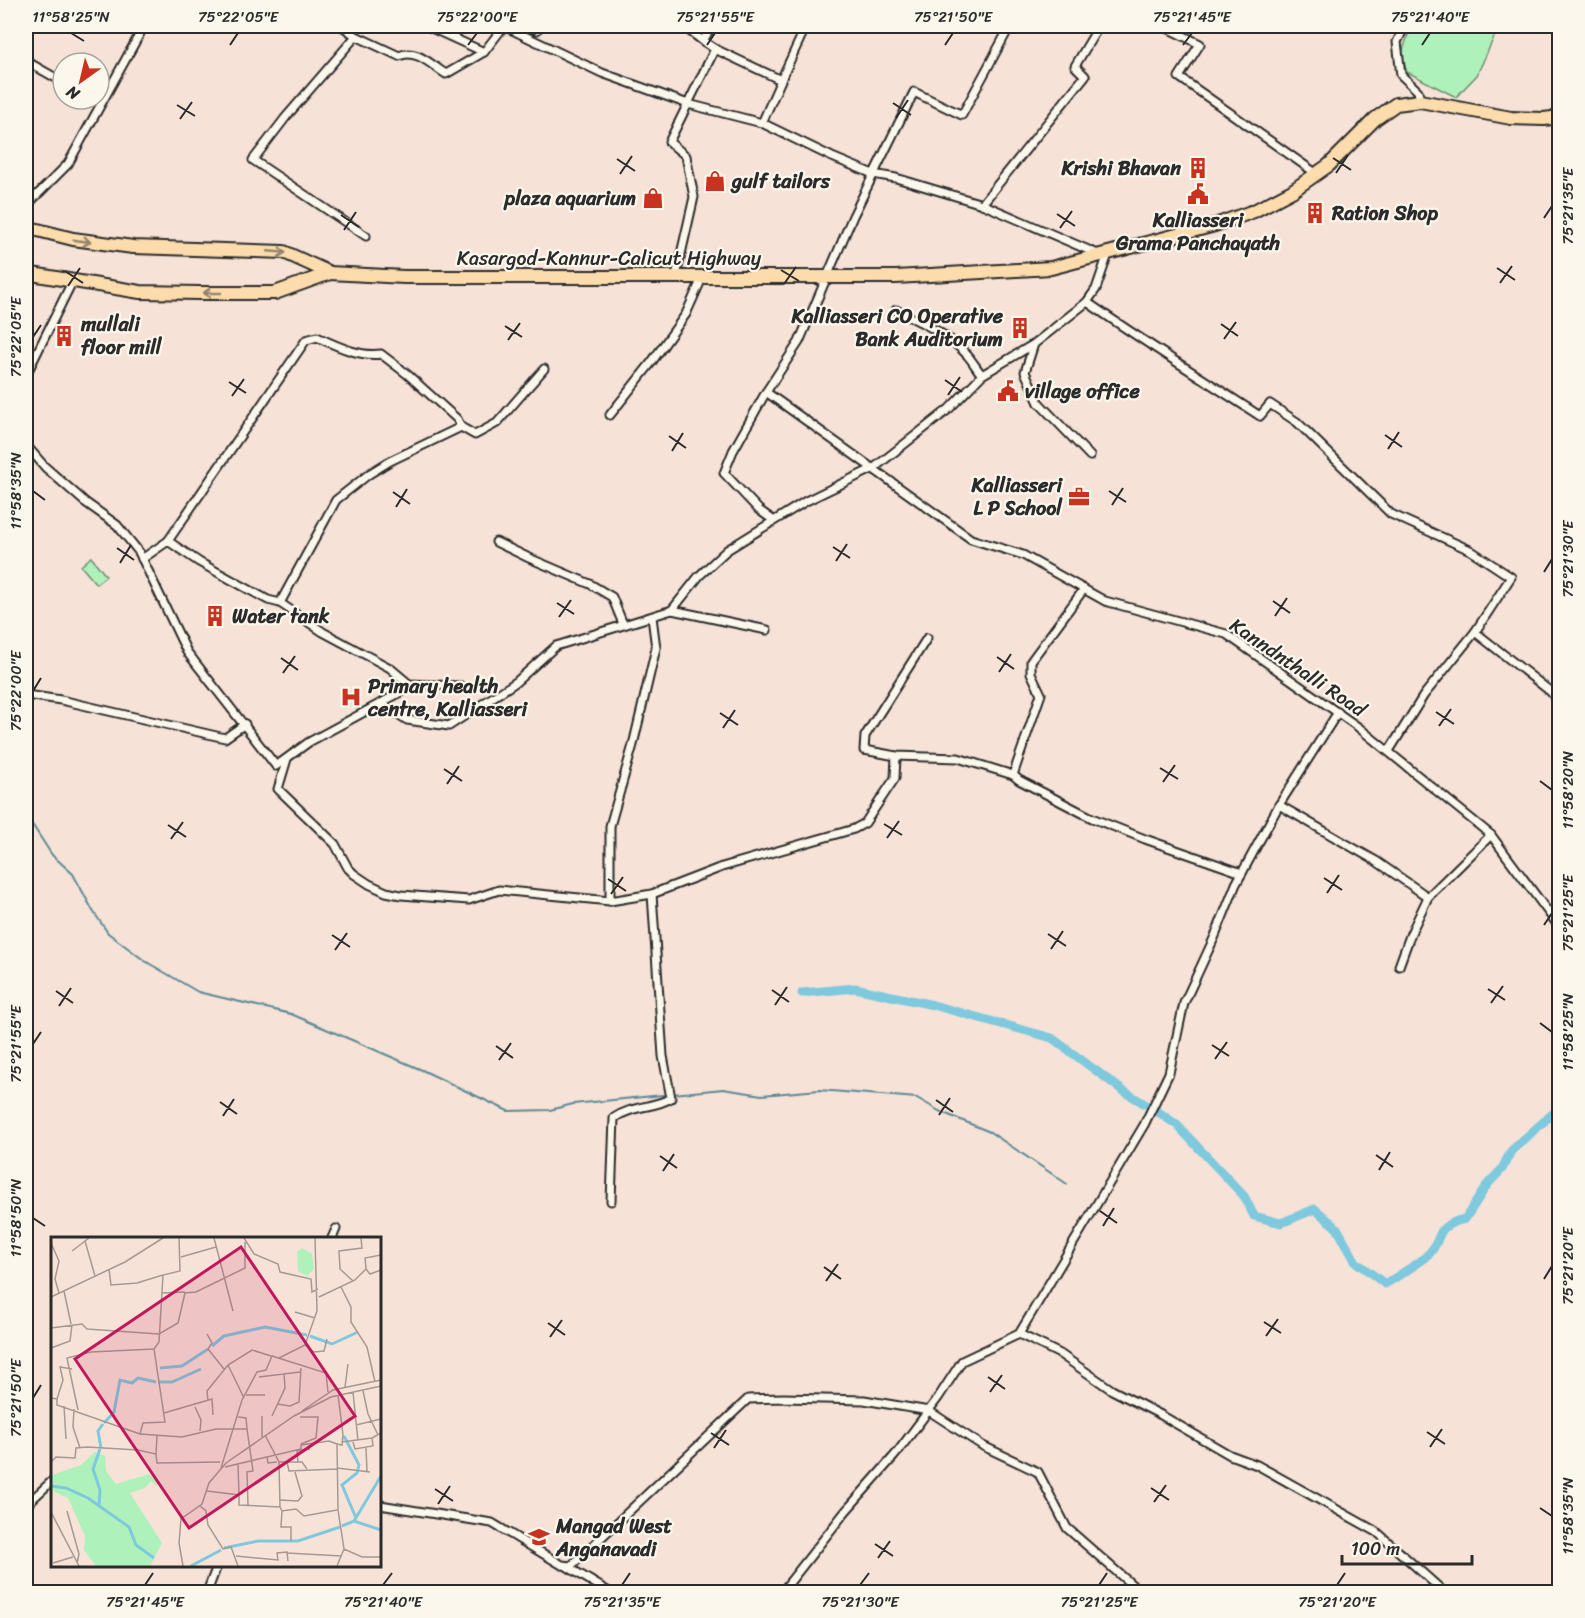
<svg xmlns="http://www.w3.org/2000/svg" width="1585" height="1618" viewBox="0 0 1585 1618" font-family="Sriracha,sans-serif">
<style>
.green{fill:#aff1ba;stroke:#6d8e72;stroke-width:1.5}
.lines{fill:none;stroke-linecap:round;stroke-linejoin:round}
.stream{stroke:#5d8a96;stroke-width:2}
.canal{stroke:#7ec9dd;stroke-width:9}
.street-casing{stroke:#2b2b2b;stroke-width:11}
.highway-casing{stroke:#2b2b2b;stroke-width:16}
.street{stroke:#fbf7ec;stroke-width:7}
.highway{stroke:#fcdcac;stroke-width:12}
.oneway{stroke:#94846c}
.ticks{fill:none;stroke:#2b2b2b;stroke-width:2}
.labels{text-anchor:middle;stroke-width:4.5;stroke-linejoin:round;paint-order:stroke}
.poi-label{font-size:20px;font-weight:bold;fill:#2b2b2b;stroke:#fbf7ec;text-anchor:start}
.street-label{font-size:20px;fill:#2b2b2b;stroke:#fbf7ec}
.inset-river{fill:none;stroke:#7ec9dd;stroke-width:3}
.inset-road{fill:none;stroke:#a59992;stroke-width:1.5}
.view{fill:#c2185b;fill-opacity:0.15;stroke:#c2185b;stroke-width:3}
.inset-edge{fill:none;stroke:#2b2b2b;stroke-width:3}
.neatline{fill:none;stroke:#2b2b2b;stroke-width:2}
.ticks-label{font-size:15px;text-anchor:middle;fill:#2b2b2b}
</style>
<rect width="100%" height="100%" fill="#f6e2d7"/>
<filter id="ink" filterUnits="userSpaceOnUse"><feTurbulence type="fractalNoise" baseFrequency=".0167" numOctaves="2"/><feDisplacementMap in="SourceGraphic" scale="12" xChannelSelector="R" yChannelSelector="G"/><feConvolveMatrix kernelMatrix="1 2 1 2 8 2 1 2 1" color-interpolation-filters="sRGB"/></filter>
<g filter="url(#ink)">
<g class="green">
<polygon points="1411,26 1499,26 1477,75 1456,97 1407,72 1401,56"/>
<polygon points="91,557 106,576 96,584 81,566"/>
</g>
<g class="lines">
<polyline class="stream" points="26,815 52,855 73,874 93,911 108,933 145,961 198,992 291,1014 422,1070 508,1111 550,1110 573,1104 723,1089 762,1095 819,1090 917,1098 939,1111 990,1132 1067,1184"/>
<g class="canal">
<polyline points="802,993 855,988 933,1005 1052,1038 1122,1090 1145,1104"/>
<path d="M1157 1111 1177 1125 1244 1196 1254 1216 1281 1223 1315 1209 1337 1228 1356 1262 1385 1284C1398 1276 1412 1268 1424 1258 1447 1240 1429 1227 1465 1219L1487 1185 1502 1169 1511 1151 1560 1107"/>
</g>
<defs>
<g id="street">
<polyline points="342,26 356,36"/>
<polyline points="427,26 484,52 504,26 602,73 688,104 762,123"/>
<polyline points="530,26 537,30 539,26"/>
<polyline points="683,26 703,41"/>
<polyline points="1010,26 962,115 914,92 853,216 799,342 766,392 971,539 1023,555 1105,601 1226,634 1358,727 1491,835"/>
<polyline points="1163,26 1200,44 1179,77 1317,174"/>
<polyline points="1405,26 1397,42 1401,75 1418,91 1420,101"/>
<polyline points="715,49 781,80 762,123 832,157 873,174 896,178 982,204 1100,255"/>
<polyline points="26,61 63,82"/>
<polyline points="781,80 806,26"/>
<polyline points="982,204 1085,76 1075,66 1099,26"/>
<polyline points="26,206 68,164 144,26"/>
<path d="M366 236 253 160 286 117 356 36 399 56C416 48 431 65 446 74L484 52"/>
<polyline points="676,276 694,197 686,156 669,142 715,49 703,41 712,26"/>
<path d="M1087 302C1144 342 1202 378 1260 416L1270 404 1297 422 1391 514 1470 550 1511 577 1475 632 1551 692 1560 705"/>
<path d="M896 310C921 322 950 335 968 356 973 362 977 369 982 375"/>
<polyline points="1034,344 1025,372 1039,403 1090,456"/>
<polyline points="26,375 72,282"/>
<polyline points="766,392 733,451 724,473 759,510 773,520"/>
<polyline points="610,415 651,363 686,314 703,276"/>
<polyline points="26,445 45,467 85,502 117,525 139,552 187,652 276,766 309,742 381,703 407,720 449,726 516,682 556,646 672,610 699,576 727,550 806,501 874,468 949,409 982,375 1034,344 1087,302 1096,289 1108,254"/>
<polyline points="168,541 199,562 268,600 280,603 323,632 390,668 409,684 461,686"/>
<polyline points="496,542 529,558 590,584 612,597 623,624"/>
<path d="M142 559 168 541 306 340 317 337C337 346 359 357 381 354L407 374 457 419 461 427 475 435 497 423 544 369"/>
<polyline points="280,603 336,500 369,474 390,461 461,427"/>
<polyline points="672,610 767,630"/>
<polyline points="927,638 865,736 864,750 896,756 958,758 1013,775 1019,780 1092,818 1145,839 1242,873"/>
<polyline points="26,695 61,700 225,738 245,724"/>
<polyline points="381,703 401,692 409,684"/>
<polyline points="1389,751 1424,695 1475,632"/>
<polyline points="287,759 278,789 335,844 348,868 354,874 369,884 386,892 401,895 469,900 499,890 610,901 652,894 722,867 854,829 865,823 895,778 896,756"/>
<polyline points="1013,775 1041,694 1031,673 1031,661 1084,589"/>
<polyline points="1279,805 1338,712"/>
<polyline points="610,901 610,826 633,745 656,648 652,617"/>
<polyline points="1399,966 1411,933 1428,897"/>
<path d="M611 1201 614 1118C633 1105 655 1108 671 1098L663 1056 652 894"/>
<polyline points="332,1238 336,1229"/>
<polyline points="1019,1334 1060,1354 1112,1390 1161,1415 1230,1455 1257,1465 1377,1532 1444,1592"/>
<polyline points="26,1505 52,1481"/>
<polyline points="380,1505 492,1523 562,1565 571,1566 748,1399 784,1398 864,1400 929,1411 983,1446 1038,1472 1067,1528 1140,1592"/>
<polyline points="568,1567 609,1592"/>
<polyline points="207,1592 217,1566"/>
<polyline points="782,1592 845,1512 896,1454 938,1398 962,1361 1019,1334 1144,1125 1169,1073 1184,1003 1215,936 1236,884 1279,805 1376,861 1428,897 1491,835 1560,928"/>
</g>
<g id="highway">
<polyline points="26,227 73,239 133,247 284,252 330,273 404,277 896,277 1051,268 1215,225 1254,211 1292,191 1329,165 1375,119 1396,104 1420,101 1511,118 1544,119 1560,117"/>
<polyline points="26,273 140,292 199,293 275,293 330,273"/>
</g>
</defs>
<use href="#street" class="street-casing"/>
<use href="#highway" class="highway-casing"/>
<use href="#street" class="street"/>
<use href="#highway" class="highway"/>
</g>
<defs><path id="oneway-shaft" d="M-6 0H5M1.5-3L5.5 0L1.5 3" fill="none" stroke-width="1.6" stroke-linecap="round" stroke-linejoin="round" transform="scale(1.5)"/></defs>
<g class="oneway">
<use href="#oneway-shaft" transform="translate(82 241) rotate(8)"/>
<use href="#oneway-shaft" transform="translate(277 252) rotate(5)"/>
<use href="#oneway-shaft" transform="translate(212 293) rotate(180)"/>
</g>
</g>
<path class="ticks" d="M71 33 84 41M230 45 238 33M468 45 477 33M707 45 715 33M945 45 953 33M1183 45 1192 33M1422 45 1430 33M893 103 911 115M177 105 195 116M896 118 908 100M180 119 192 102M1333 158 1351 170M617 159 635 171M1336 173 1348 155M620 174 632 156M1057 214 1075 226M341 215 359 227M1544 218 1552 206M1060 228 1072 211M344 230 356 212M1497 268 1515 280M781 270 799 281M65 271 83 283M1500 283 1512 266M784 284 796 267M68 286 80 268M1221 324 1238 336M505 326 522 337M33 337 41 325M1224 339 1236 322M508 340 520 323M945 380 962 392M229 382 246 393M948 395 960 377M232 396 244 379M1385 435 1402 447M669 436 686 448M1388 449 1399 432M672 451 683 433M33 491 45 500M1109 491 1126 502M393 492 410 504M1112 505 1123 488M396 507 407 489M833 547 850 558M117 548 134 560M836 561 847 544M120 563 131 545M1544 572 1552 559M1273 601 1290 613M557 603 574 614M1275 616 1287 598M559 617 571 600M997 657 1014 669M281 658 298 670M999 672 1011 654M283 673 295 656M33 691 41 678M1436 712 1454 724M720 713 738 725M1439 726 1451 709M723 728 735 710M1160 768 1178 779M444 769 462 781M1540 781 1552 790M1163 782 1175 765M447 784 459 766M884 824 902 835M168 825 186 837M887 838 899 821M171 839 183 822M1324 878 1342 890M608 879 626 891M1327 893 1339 875M611 894 623 877M1544 925 1552 913M1048 934 1066 946M332 935 350 947M1051 949 1063 931M335 950 347 933M1488 989 1505 1000M772 990 789 1002M56 991 73 1003M1491 1003 1503 986M775 1005 787 987M59 1006 71 988M1540 1023 1552 1032M33 1044 41 1032M1212 1045 1229 1056M496 1046 513 1058M1215 1059 1227 1042M499 1060 511 1043M936 1100 953 1112M220 1102 237 1114M939 1115 950 1098M223 1116 234 1099M1376 1155 1393 1167M660 1156 677 1168M1379 1170 1390 1152M663 1171 674 1154M1100 1211 1117 1223M33 1218 45 1226M1103 1226 1114 1208M824 1267 841 1279M1544 1279 1552 1266M826 1281 838 1264M1264 1322 1281 1333M548 1323 565 1335M1266 1336 1278 1319M550 1337 562 1320M988 1377 1005 1389M990 1392 1002 1375M33 1398 41 1385M1427 1432 1445 1444M711 1433 729 1445M1430 1447 1442 1429M714 1448 726 1430M1151 1488 1169 1500M435 1489 453 1501M1154 1502 1166 1485M438 1504 450 1486M1540 1508 1552 1516M875 1544 893 1556M878 1558 890 1541M145 1585 153 1573M383 1585 392 1573M622 1585 630 1573M860 1585 869 1573M1099 1585 1107 1573M1337 1585 1345 1573"/>
<defs>
<symbol id="building-bare" viewBox="-9 -9 18 18"><path d="M-4-6H4V6H1V3H-1V6H-4ZM-2.5-4.3h1.7v1.8h-1.7ZM.8-4.3h1.7v1.8H.8ZM-2.5-1h1.7V.8h-1.7ZM.8-1h1.7V.8H.8Z" fill="#c8321e" stroke="#fbf7ec" stroke-width="2.5" paint-order="stroke"/></symbol>
<symbol id="shop-bare" viewBox="-9 -9 18 18"><path d="M-5-2.5h2.3a2.7 3.5 0 0 1 5.4 0H5L5.5 6h-11ZM-1.5-2.5h3a1.5 2.3 0 0 0-3 0Z" fill="#c8321e" stroke="#fbf7ec" stroke-width="2.5" paint-order="stroke"/></symbol>
<symbol id="civic-bare" viewBox="-9 -9 18 18"><path d="M-.6-6.5H3V-4.5H.6V-3L4-1V1h2V6H-6V1h2V-1L-.6-3ZM-1.2 2.5V6h2.4V2.5Z" fill="#c8321e" stroke="#fbf7ec" stroke-width="2.5" paint-order="stroke"/></symbol>
<symbol id="office-bare" viewBox="-9 -9 18 18"><path d="M-6-3h4V-5.5h4V-3h4V5H-6ZM-1-4.5V-3h2v-1.5ZM-6 0V1H6V0Z" fill="#c8321e" stroke="#fbf7ec" stroke-width="2.5" paint-order="stroke"/></symbol>
<symbol id="hospital-bare" viewBox="-9 -9 18 18"><path d="M-5-5h3v3.5h4V-5h3V5h-3V1.5h-4V5h-3Z" fill="#c8321e" stroke="#fbf7ec" stroke-width="2.5" paint-order="stroke"/></symbol>
<symbol id="school-bare" viewBox="-9 -9 18 18"><path d="M0-5L7-2L0 1L-7-2ZM-4 1L0 2.5L4 1V4Q0 6-4 4Z" fill="#c8321e" stroke="#fbf7ec" stroke-width="2.5" paint-order="stroke"/></symbol>
</defs>
<g fill-rule="evenodd">
<use href="#building-bare" x="1183" y="153" width="30" height="30"/>
<use href="#shop-bare" x="700" y="166" width="30" height="30"/>
<use href="#civic-bare" x="1183" y="179" width="30" height="30"/>
<use href="#shop-bare" x="638" y="183" width="30" height="30"/>
<use href="#building-bare" x="1300" y="198" width="30" height="30"/>
<use href="#building-bare" x="1005" y="313" width="30" height="30"/>
<use href="#building-bare" x="49" y="321" width="30" height="30"/>
<use href="#civic-bare" x="993" y="376" width="30" height="30"/>
<use href="#office-bare" x="1064" y="482" width="30" height="30"/>
<use href="#building-bare" x="200" y="601" width="30" height="30"/>
<use href="#hospital-bare" x="336" y="682" width="30" height="30"/>
<use href="#school-bare" x="524" y="1522" width="30" height="30"/>
</g>
<g class="labels">
<g class="poi-label">
<text x="1181" y="175" text-anchor="end">Krishi Bhavan</text>
<text x="732" y="188">gulf tailors</text>
<text x="636" y="205" text-anchor="end">plaza aquarium</text>
<text x="1332" y="220">Ration Shop</text>
<text x="1198" y="227" text-anchor="middle">Kalliasseri<tspan x="1198" dy="23">Grama Panchayath</tspan></text>
<text x="1003" y="323" text-anchor="end">Kalliasseri CO Operative<tspan x="1003" dy="23">Bank Auditorium</tspan></text>
<text x="81" y="331">mullali<tspan x="81" dy="23">floor mill</tspan></text>
<text x="1025" y="398">village office</text>
<text x="1062" y="492" text-anchor="end">Kalliasseri<tspan x="1062" dy="23">L P School</tspan></text>
<text x="232" y="623">Water tank</text>
<text x="368" y="693">Primary health<tspan x="368" dy="23">centre, Kalliasseri</tspan></text>
<text x="556" y="1533">Mangad West<tspan x="556" dy="23">Anganavadi</tspan></text>
</g>
<g class="street-label">
<text x="609" y="265">Kasargod-Kannur-Calicut Highway</text>
<text transform="translate(1298 667) rotate(34)" y="7">Kanndnthalli Road</text>
</g>
</g>
<g transform="translate(51 1237)">
<rect width="330" height="330" fill="#f6e2d7"/>
<path d="M251 11 261 17 263 32 256 39 247 34 246 15ZM44 215 54 219 55 234 65 247 98 237 110 245 105 248 100 244 94 251 79 256 111 306 99 329H45L33 313 34 299 17 261 0 253 1 238 30 228Z" fill="#aff1ba"/>
<path class="inset-river" d="M259 99 281 107 307 95M161 109 173 99 214 90 256 98M109 131 131 129 157 112M107 145H121L150 132M53 186 63 175 69 143 81 146 87 141 105 145M293 199 308 228 306 236 291 248 305 281M50 211 47 194 52 187M0 249 15 251 37 261 78 290 85 308 103 321M48 269 49 253 42 232 49 212M303 284 330 239M291 289 303 284 330 293M173 311 207 304H247L289 290M140 329 170 313"/>
<path class="inset-road" d="M163 1 182 74M193 1 203 17 227 27 229 35 260 42 261 55 267 52M34 4 44 39M0 6 8 24 4 42 8 56M21 14 38 1M130 20 165 10M58 32 60 48 86 46 112 38M315 32 319 37 330 33M302 44 289 32 288 14 311 11 310 1M290 50 300 70V85L316 110 324 145M13 54 20 87M111 56 134 55M0 60 74 25 112 1M268 60 304 43 315 32 314 21 330 18M244 75 264 81M0 91 31 87 36 92 108 97 127 86 134 56 145 55 194 31V5M156 97 161 106 157 112 173 132M254 108 263 115 273 114 276 102M0 111 19 104 21 88M228 121 254 108 266 74 264 1M177 128 193 161M208 140 249 135M294 150 297 127M312 154 317 177 327 198M302 155 307 204M195 158H214M0 161 6 162 12 143 9 130 21 132M6 162V168L89 197 92 186 114 185 103 112 108 105 112 38 129 34 128 1M157 164 156 154 177 128 201 113 220 119M226 167 239 169 248 165 250 131M13 169 15 202M144 170 150 183 149 194M23 172 22 190 29 211M27 173 16 121 40 115 103 112M251 174 282 153 330 143M113 176 161 162 162 178M221 179 234 151 233 136M187 180 195 181 196 192M249 180H267L265 201 250 207M305 188 330 182M89 197 131 200 165 192H196L202 234 196 235 197 268M211 200V179M291 205 321 201M302 205 304 212 322 209 321 201 330 196M315 211 316 235M105 217 106 199M216 220 250 212V208L278 204 286 207M0 225 5 220 24 221 25 211 36 210 87 213 105 217 106 226 169 225M228 225H236L238 234 286 232M236 225H251L256 232M247 225 246 214 259 212M187 228 188 258M174 230 216 220 217 226 226 225M170 231 191 163 206 135 215 133 221 119 275 136 277 155M286 231 319 235M156 254 188 258V268L229 270 228 225 214 198M228 263 247 264 251 259 244 235M149 269 155 274 157 288 172 312 180 310 187 329M229 270 231 274 245 272 253 279 286 273M16 274 28 317 26 326M231 274 230 290H240V304M0 275 28 329M293 312 311 320H330M236 316 291 319M185 319 227 323 226 316 236 315 237 324M2 326 22 320M132 329 128 306 130 282 151 267 158 246 175 226 243 179 280 160 330 149M286 329 293 312 287 273 286 207 291 208 292 198 287 158"/>
<path class="view" d="M190 10 304 179 138 291 24 122Z"/>
<rect width="330" height="330" class="inset-edge"/>
</g>
<rect width="1585" height="1618" fill="none" stroke="#fbf7ec" stroke-width="66"/>
<g transform="translate(81 81) rotate(214)"><circle r="28" fill="#fbf7ec" stroke="#a8a59f" stroke-width="1.5"/>
<path d="M0-4.5L10 22L0 15L-10 22Z" fill="#c8321e"/>
<text y="-9" font-size="16" font-weight="bold" text-anchor="middle" fill="#2b2b2b">N</text>
</g>
<path d="M1342 1555v9h130v-9" fill="none" stroke="#2b2b2b" stroke-width="3"/>
<text x="1351" y="1555" font-size="18" fill="#2b2b2b" stroke="#fbf7ec" stroke-width="4.5" paint-order="stroke">100 m</text>
<rect x="33" y="33" width="1519" height="1552" class="neatline"/>
<g class="ticks-label">
<text x="71" y="22">11°58'25"N</text>
<text x="238" y="22">75°22'05"E</text>
<text x="477" y="22">75°22'00"E</text>
<text x="715" y="22">75°21'55"E</text>
<text x="953" y="22">75°21'50"E</text>
<text x="1192" y="22">75°21'45"E</text>
<text x="1430" y="22">75°21'40"E</text>
<text transform="translate(1568 206) rotate(-90)" y="5">75°21'35"E</text>
<text transform="translate(16 337) rotate(-90)" y="5">75°22'05"E</text>
<text transform="translate(16 491) rotate(-90)" y="5">11°58'35"N</text>
<text transform="translate(1568 559) rotate(-90)" y="5">75°21'30"E</text>
<text transform="translate(16 691) rotate(-90)" y="5">75°22'00"E</text>
<text transform="translate(1568 790) rotate(-90)" y="5">11°58'20"N</text>
<text transform="translate(1568 913) rotate(-90)" y="5">75°21'25"E</text>
<text transform="translate(1568 1032) rotate(-90)" y="5">11°58'25"N</text>
<text transform="translate(16 1044) rotate(-90)" y="5">75°21'55"E</text>
<text transform="translate(16 1218) rotate(-90)" y="5">11°58'50"N</text>
<text transform="translate(1568 1266) rotate(-90)" y="5">75°21'20"E</text>
<text transform="translate(16 1398) rotate(-90)" y="5">75°21'50"E</text>
<text transform="translate(1568 1516) rotate(-90)" y="5">11°58'35"N</text>
<text x="145" y="1607">75°21'45"E</text>
<text x="383" y="1607">75°21'40"E</text>
<text x="622" y="1607">75°21'35"E</text>
<text x="860" y="1607">75°21'30"E</text>
<text x="1099" y="1607">75°21'25"E</text>
<text x="1337" y="1607">75°21'20"E</text>
</g>
</svg>
